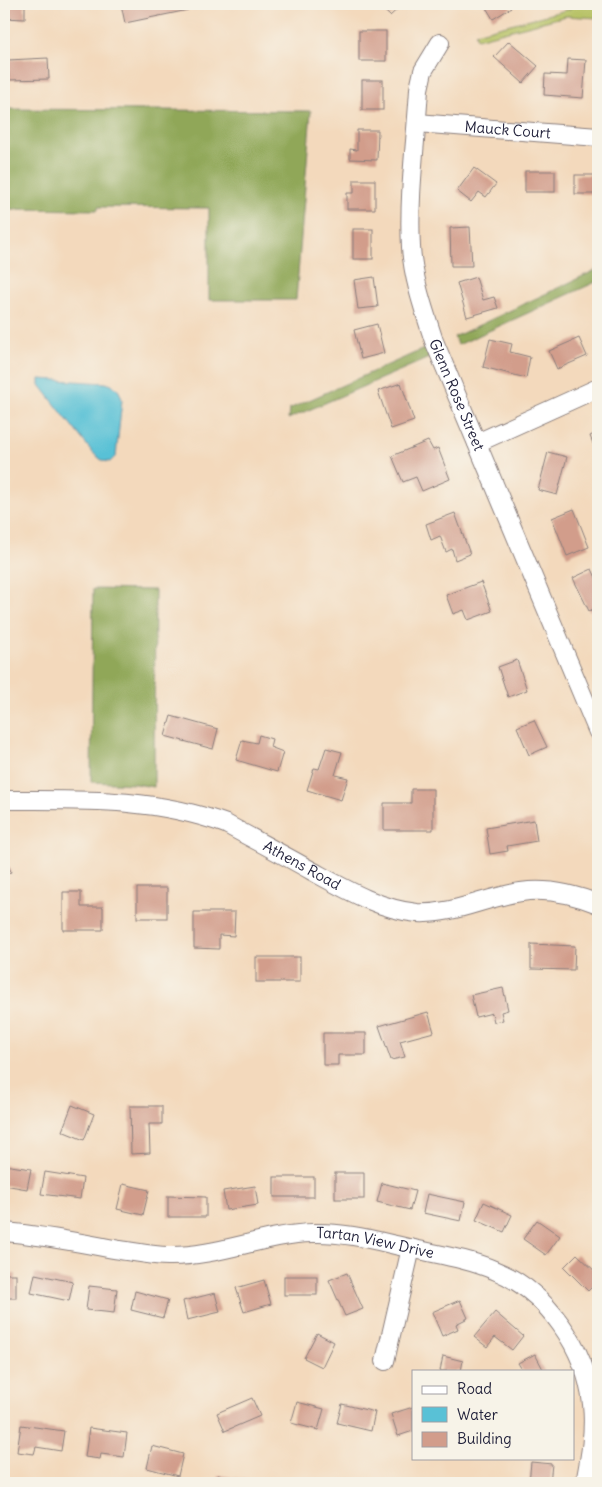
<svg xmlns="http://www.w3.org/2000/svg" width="602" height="1487" viewBox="0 0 602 1487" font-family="Delius,sans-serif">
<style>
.green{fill:#b6c163;stroke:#6c724f}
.forest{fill:#90a759;stroke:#59644a}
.water{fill:#59c1d6;stroke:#3e7288}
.building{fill:#d29d8b}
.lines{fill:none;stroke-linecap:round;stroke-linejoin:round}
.minor-casing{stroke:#8a7e7c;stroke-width:20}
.minor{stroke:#fff;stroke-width:18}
.labels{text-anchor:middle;stroke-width:4.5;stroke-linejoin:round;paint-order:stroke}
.street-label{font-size:15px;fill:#22223b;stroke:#f7f3e8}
</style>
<rect width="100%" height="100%" fill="#f7f3e8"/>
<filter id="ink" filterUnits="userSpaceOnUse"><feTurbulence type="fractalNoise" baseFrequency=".02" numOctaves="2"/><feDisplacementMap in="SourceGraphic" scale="10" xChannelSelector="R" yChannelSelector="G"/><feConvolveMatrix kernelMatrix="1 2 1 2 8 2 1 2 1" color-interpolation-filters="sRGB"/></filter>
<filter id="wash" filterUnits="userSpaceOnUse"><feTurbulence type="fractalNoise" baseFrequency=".0096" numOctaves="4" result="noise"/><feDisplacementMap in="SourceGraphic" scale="20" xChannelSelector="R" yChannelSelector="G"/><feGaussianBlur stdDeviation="1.12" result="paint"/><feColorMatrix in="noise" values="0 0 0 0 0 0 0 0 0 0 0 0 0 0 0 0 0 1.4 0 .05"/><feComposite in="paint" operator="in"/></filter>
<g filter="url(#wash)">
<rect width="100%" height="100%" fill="#f3d9bc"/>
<polygon class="green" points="571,4 598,4 598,18 566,16 477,39 475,33 570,9"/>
<g class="forest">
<polygon points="4,109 311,111 296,300 209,300 209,208 98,207 98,210 4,209"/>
<polygon points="598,269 598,281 458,345 454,337"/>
<polygon points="426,348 429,358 288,419 289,409"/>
<polygon points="93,589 155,590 154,787 135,784 91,782"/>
</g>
<path class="water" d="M40 379 106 383C116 386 120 390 122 400L116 456 110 462 103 461 93 453 40 385Z"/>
<g id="blocks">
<g class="building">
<polygon points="4,4 25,4 25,19 4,18"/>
<polygon points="121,4 186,4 188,10 125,23"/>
<polygon points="377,4 403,4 390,16"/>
<polygon points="484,4 508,4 511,8 493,19"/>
<rect x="359" y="31" width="27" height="30"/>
<polygon points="509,41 538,66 523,83 494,57"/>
<polygon points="48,58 49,79 9,80 8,60"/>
<polygon points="568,59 586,60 583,98 544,95 545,74 567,75"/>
<rect x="362" y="80" width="21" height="30"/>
<polygon points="357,130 378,130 377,160 350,159 350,149 357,150"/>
<polygon points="474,168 496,184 486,197 479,192 471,202 457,191"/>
<rect x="525" y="171" width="30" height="21"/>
<rect x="575" y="175" width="23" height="19"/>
<polygon points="354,180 375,180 375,209 347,209 347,193 354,193"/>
<polygon points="470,227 472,266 451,266 450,228"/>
<rect x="353" y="229" width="20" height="30"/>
<polygon points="374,277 378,307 358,309 354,280"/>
<polygon points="476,277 483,300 494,297 498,308 467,317 457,283"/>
<polygon points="377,324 384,353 361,359 354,330"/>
<polygon points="579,338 587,356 557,369 549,351"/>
<polygon points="490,339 512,344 510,352 530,357 526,378 483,367"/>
<polygon points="401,383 414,421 391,429 378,391"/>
<polygon points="598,432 598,456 590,436"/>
<polygon points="428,441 433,450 438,448 450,479 422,491 416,477 403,482 392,456"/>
<polygon points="548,452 567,457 557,495 538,490"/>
<polygon points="574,509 589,547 567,556 552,518"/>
<polygon points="455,513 470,554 455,560 452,549 446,552 440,536 431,540 426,524"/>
<polygon points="592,569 598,582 598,607 589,611 573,578"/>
<polygon points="481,582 492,611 468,620 464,610 453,614 446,595"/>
<polygon points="517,660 527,690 508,697 498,667"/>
<polygon points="171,716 218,729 213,749 165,736"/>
<polygon points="534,720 547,747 529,755 517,727"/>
<polygon points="259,735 272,739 270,747 283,752 277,772 236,760 242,740 257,743"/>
<polygon points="326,748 342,752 335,775 348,778 341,800 307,790 314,768 319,769"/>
<polygon points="411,789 433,789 433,830 384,830 384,803 411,803"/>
<polygon points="534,820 537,841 507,846 508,851 490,854 486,828"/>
<polygon points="4,855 11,872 4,874"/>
<rect x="137" y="888" width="30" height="30"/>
<polygon points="63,892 81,892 81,907 103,907 103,930 63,930"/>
<polygon points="194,912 235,912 234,936 219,935 219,949 194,948"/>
<polygon points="531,944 575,946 574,970 531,969"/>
<rect x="256" y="957" width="44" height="25"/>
<polygon points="503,988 508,1010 501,1012 503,1020 494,1022 492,1013 476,1017 471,995"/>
<polygon points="428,1012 434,1032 400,1041 405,1057 391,1060 379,1026"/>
<polygon points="323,1033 366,1033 366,1055 338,1055 338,1065 323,1065"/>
<polygon points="72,1105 94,1114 84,1140 62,1131"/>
<polygon points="130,1106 162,1106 162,1124 149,1124 150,1153 131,1154"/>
<polygon points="4,1165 31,1169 27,1189 4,1185"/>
<polygon points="45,1172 83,1178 80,1199 41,1194"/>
<rect x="335" y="1173" width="29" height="26"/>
<rect x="274" y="1177" width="40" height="20"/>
<polygon points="382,1183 415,1191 410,1210 377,1202"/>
<polygon points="123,1184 149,1190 143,1215 117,1209"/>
<polygon points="255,1186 258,1205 226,1210 223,1191"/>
<polygon points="427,1194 465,1202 461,1221 423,1213"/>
<polygon points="168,1196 206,1197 206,1217 168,1217"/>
<polygon points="484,1202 512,1215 504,1232 476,1220"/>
<polygon points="537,1220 560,1236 546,1255 523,1239"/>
<polygon points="577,1254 598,1274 598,1281 588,1291 564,1267"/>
<polygon points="347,1273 363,1309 345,1316 329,1280"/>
<rect x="4" y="1274" width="12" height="24"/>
<polygon points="35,1274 73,1282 69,1301 31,1293"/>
<rect x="284" y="1276" width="33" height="19"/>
<polygon points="264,1280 271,1304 244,1312 236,1288"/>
<polygon points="89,1286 117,1289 114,1313 86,1310"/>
<polygon points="135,1291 168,1300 163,1318 131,1310"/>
<polygon points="215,1293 220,1312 187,1320 183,1301"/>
<polygon points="460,1300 468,1318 456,1324 458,1329 442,1336 432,1312"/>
<polygon points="495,1312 523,1336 512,1350 495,1337 487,1347 474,1337"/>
<polygon points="317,1333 334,1342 322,1367 304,1358"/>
<polygon points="535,1354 544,1371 523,1371 518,1363"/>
<polygon points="443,1356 463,1361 461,1371 440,1371"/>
<polygon points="252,1398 260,1416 225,1431 217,1413"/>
<polygon points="297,1402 324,1409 318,1430 291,1423"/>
<polygon points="342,1404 375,1412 371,1431 337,1423"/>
<polygon points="413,1407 413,1431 398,1436 391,1414"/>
<polygon points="21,1425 64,1431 61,1451 36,1447 34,1454 17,1452"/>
<polygon points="89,1428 127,1433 124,1457 101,1454 100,1459 85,1457"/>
<polygon points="152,1446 183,1454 178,1476 147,1468"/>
<polygon points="531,1462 552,1464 550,1483 529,1483"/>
<polygon points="218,1475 250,1480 250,1483 217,1483"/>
</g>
</g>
</g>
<g filter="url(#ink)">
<use href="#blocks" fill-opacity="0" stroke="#8a7e7c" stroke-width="1"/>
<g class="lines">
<defs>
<g id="minor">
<path id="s1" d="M440 43 423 71 419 89C416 142 408 195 411 247 413 279 424 310 434 341L598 732"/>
<path id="s2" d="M417 123 598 137"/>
<polyline points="477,443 598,388"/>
<path id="s3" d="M4 800C80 800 153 797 226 824 255 840 284 855 312 871 345 889 379 909 417 913 454 915 485 897 521 892 548 888 573 894 598 904"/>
<path id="s4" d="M4 1232C42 1235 81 1243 120 1250 136 1252 152 1256 168 1256 218 1257 264 1234 313 1233 348 1232 380 1242 414 1249 441 1255 468 1259 494 1270 547 1291 586 1349 592 1404 595 1431 590 1457 585 1483"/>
<polyline points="385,1361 411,1248"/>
</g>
</defs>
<use href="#minor" class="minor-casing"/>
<use href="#minor" class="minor"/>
</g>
</g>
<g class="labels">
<g class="street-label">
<text dy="5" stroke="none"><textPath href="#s2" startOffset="91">Mauck Court</textPath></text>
<text dy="5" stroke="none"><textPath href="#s1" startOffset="365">Glenn Rose Street</textPath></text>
<text dy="5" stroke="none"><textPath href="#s3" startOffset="311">Athens Road</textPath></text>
<text dy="5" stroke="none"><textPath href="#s4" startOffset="376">Tartan View Drive</textPath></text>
</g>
</g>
<rect width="602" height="1487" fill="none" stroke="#f7f3e8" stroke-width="20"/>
<rect x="412" y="1370" width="162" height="90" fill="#f7f3e8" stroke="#a29fa3"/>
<rect x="422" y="1386" width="25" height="8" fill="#ffffff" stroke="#a29fa3"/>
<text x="457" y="1394" font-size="15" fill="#22223b">Road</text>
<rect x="422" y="1407" width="25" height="15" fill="#59c1d6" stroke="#a29fa3"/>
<text x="457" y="1420" font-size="15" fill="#22223b">Water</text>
<rect x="422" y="1432" width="25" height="15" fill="#d29d8b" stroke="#a29fa3"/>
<text x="457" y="1444" font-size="15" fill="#22223b">Building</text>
</svg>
